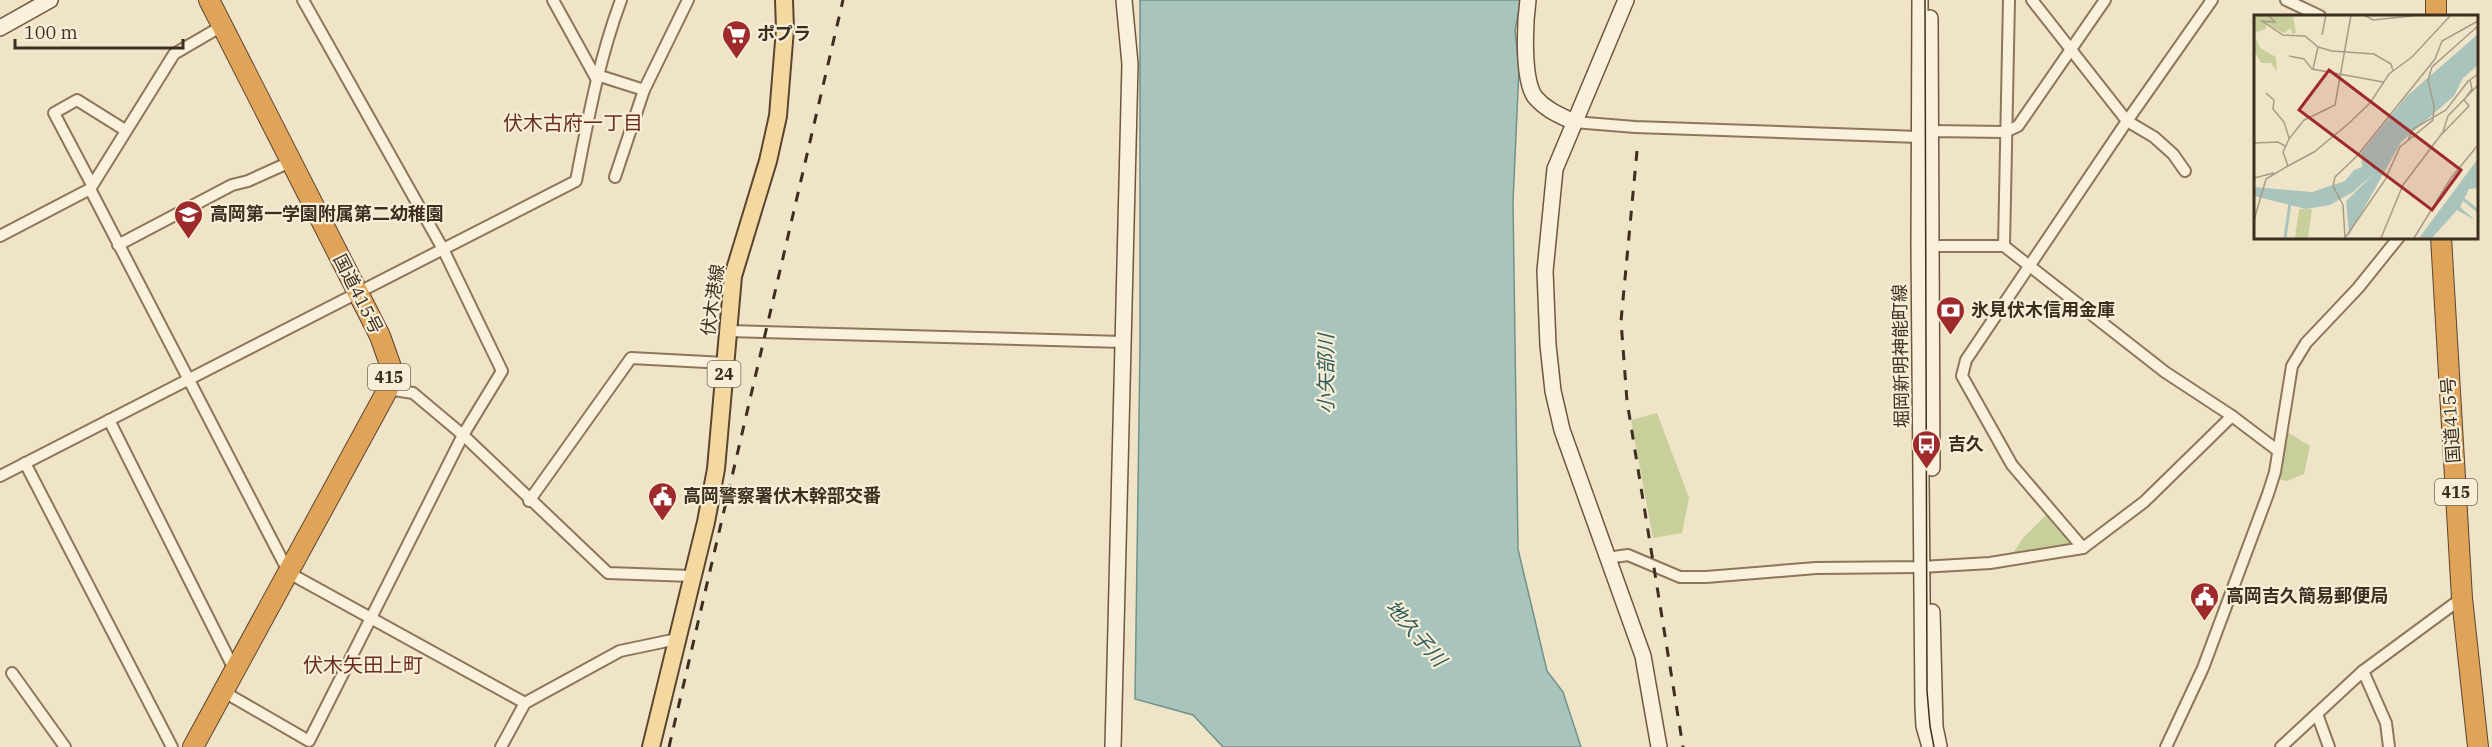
<svg xmlns="http://www.w3.org/2000/svg" width="2492" height="747" viewBox="0 0 2492 747" font-family="'IBM Plex Serif','Noto Sans JP',serif">
<style>
.green{fill:#c9cf9b}
.water{fill:#a9c4bc;stroke:#6f938a;stroke-width:1.5}
.lines{fill:none;stroke-linecap:round;stroke-linejoin:round}
.street-casing{stroke:#8d765c;stroke-width:14}
.secondary-casing{stroke:#6f573f;stroke-width:18}
.primary-casing{stroke:#5b4430;stroke-width:20}
.highway-casing{stroke:#5b4430;stroke-width:22}
.street{stroke:#faf1dc;stroke-width:10}
.secondary{stroke:#faf1dc;stroke-width:15}
.primary{stroke:#f3d9a0;stroke-width:16}
.highway{stroke:#e0a458;stroke-width:20}
.tram{stroke:#3d2e20;stroke-width:1.5}
.rail{stroke:#3d2e20;stroke-width:3;stroke-dasharray:10 10;stroke-linecap:butt}
.labels{text-anchor:middle;stroke-width:4.5;stroke-linejoin:round;paint-order:stroke}
.shield{fill:#f7eed8;stroke:#756857;stroke-width:1.5}
.shield-label{font-size:16px;font-weight:bold;fill:#3d2e20}
.poi-label{font-size:18px;font-weight:bold;fill:#3d2e20;stroke:#f7eed8;text-anchor:start}
.street-label{font-size:18px;fill:#3d2e20;stroke:#f7eed8}
.neighbourhood-label{font-size:20px;fill:#6b2e1e;stroke:#f7eed8}
.water-label{font-size:20px;font-style:italic;fill:#2f5d5a;stroke:#f7eed8}
.inset-river{fill:none;stroke:#a9c4bc;stroke-width:3}
.inset-road{fill:none;stroke:#a89b85;stroke-width:1.5}
.view{fill:#9e2a2b;fill-opacity:0.15;stroke:#9e2a2b;stroke-width:3}
.inset-edge{fill:none;stroke:#3d2e20;stroke-width:3}
</style>
<rect width="100%" height="100%" fill="#f0e4c8"/>
<g class="green">
<polygon points="1657,413 1689,498 1682,533 1653,538 1631,420"/>
<polygon points="2284,430 2310,446 2304,474 2287,481 2274,478"/>
<polygon points="2050,511 2083,548 2009,559 2023,538"/>
</g>
<polygon class="water" points="1140,0 1521,0 1515,30 1519,68 1513,202 1518,549 1547,671 1563,692 1581,747 1223,747 1193,715 1135,699 1140,348"/>
<g class="lines">
<defs>
<g id="street">
<polyline points="553,0 596,78"/>
<polyline points="2032,0 2127,121 2154,137 2173,154 2185,171"/>
<polyline points="2286,0 2320,16"/>
<polyline points="597,75 644,90"/>
<polyline points="1574,122 1635,127 1919,137 1931,131 2005,132 2018,126 2105,0"/>
<polyline points="615,177 644,90 688,0"/>
<polyline points="92,185 54,113 77,100 125,130"/>
<polyline points="90,189 289,573 525,703"/>
<polyline points="0,236 90,189 174,54 222,26"/>
<polyline points="118,245 232,185 248,181 290,162"/>
<polyline points="1926,246 2004,246 2165,372 2232,416 2277,450"/>
<polyline points="2004,246 2009,0"/>
<polyline points="728,331 1123,342"/>
<polyline points="388,389 413,393 463,435 608,573 692,576"/>
<polyline points="109,420 235,671"/>
<polyline points="25,463 172,747"/>
<path d="M0 476 576 181C588 119 599 59 621 0"/>
<polyline points="529,501 631,358 725,363"/>
<polyline points="2083,548 2012,465 1962,376 1966,360 2127,121 2212,0"/>
<polyline points="1607,558 1628,555 1680,577 1706,577 1816,568 1921,567 1990,563 2083,548 2144,502 2232,416"/>
<polyline points="2363,671 2386,723 2389,747"/>
<polyline points="12,673 65,747"/>
<polyline points="224,692 309,741 463,435 502,371 443,249 303,0"/>
<polyline points="2317,714 2329,747"/>
<polyline points="501,747 525,703 620,651 677,639"/>
<polyline points="2166,747 2203,668 2268,494 2275,472 2292,366 2306,343 2358,288 2399,237"/>
<polyline points="2281,747 2363,671 2462,598"/>
</g>
<g id="secondary">
<path d="M1528 0C1525 22 1522 79 1535 97 1546 110 1559 115 1574 122"/>
<polyline points="1626,0 1555,169 1545,271 1548,345 1553,391 1562,430 1643,656 1659,747"/>
<polyline points="1920,0 1919,246 1923,707 1924,726 1930,747"/>
<polyline points="1930,18 1932,468"/>
<polyline points="0,28 50,0"/>
<polyline points="1932,612 1935,727 1939,746"/>
<polyline points="1113,747 1130,64 1124,0"/>
</g>
<polyline id="primary" points="651,747 706,522 716,469 733,276 768,161 778,116 785,29 784,0"/>
<g id="highway">
<polyline points="2436,16 2436,0"/>
<polyline points="2441,237 2462,598 2478,747"/>
<polyline points="193,747 388,389 391,367 380,336 209,0"/>
</g>
</defs>
<use href="#street" class="street-casing"/>
<use href="#secondary" class="secondary-casing"/>
<use href="#primary" class="primary-casing"/>
<use href="#highway" class="highway-casing"/>
<use href="#street" class="street"/>
<use href="#secondary" class="secondary"/>
<use href="#primary" class="primary"/>
<use href="#highway" class="highway"/>
<polyline class="tram" points="1925,0 1927,691 1930,726 1934,747"/>
<g class="rail">
<polyline points="1637,151 1621,321 1627,401 1683,747"/>
<polyline points="669,747 843,0"/>
</g>
</g>
<defs>
<symbol id="supermarket-pin" viewBox="-11 -11 22 30"><path d="M0 17L-7.5 6A9.5 9.5 0 1 1 7.5 6Z" fill="#9e2a2b" stroke="#f7eed8"/><path d="M-6-5.5h2.5l.6 2H6L4.5 2H-2.5L-4.4-4H-6ZM-1.5 3.2a1.3 1.3 0 1 0 .1 0ZM3 3.2a1.3 1.3 0 1 0 .1 0Z" fill="#fff"/></symbol>
<symbol id="school-pin" viewBox="-11 -11 22 30"><path d="M0 17L-7.5 6A9.5 9.5 0 1 1 7.5 6Z" fill="#9e2a2b" stroke="#f7eed8"/><path d="M0-5L7-2L0 1L-7-2ZM-4 1L0 2.5L4 1V4Q0 6-4 4Z" fill="#fff"/></symbol>
<symbol id="bank-pin" viewBox="-11 -11 22 30"><path d="M0 17L-7.5 6A9.5 9.5 0 1 1 7.5 6Z" fill="#9e2a2b" stroke="#f7eed8"/><path d="M-6-4H6V4H-6ZM0-2.3a2.3 2.3 0 1 0 0 4.6a2.3 2.3 0 1 0 0-4.6Z" fill="#fff"/></symbol>
<symbol id="bus-pin" viewBox="-11 -11 22 30"><path d="M0 17L-7.5 6A9.5 9.5 0 1 1 7.5 6Z" fill="#9e2a2b" stroke="#f7eed8"/><path d="M-5-6H5V4H4V6H2V4H-2V6H-4V4H-5ZM-3.5-4V0h7V-4ZM-3.5 1.2v1.5H-2V1.2ZM2 1.2v1.5H3.5V1.2Z" fill="#fff"/></symbol>
<symbol id="civic-pin" viewBox="-11 -11 22 30"><path d="M0 17L-7.5 6A9.5 9.5 0 1 1 7.5 6Z" fill="#9e2a2b" stroke="#f7eed8"/><path d="M-.6-6.5H3V-4.5H.6V-3L4-1V1h2V6H-6V1h2V-1L-.6-3ZM-1.2 2.5V6h2.4V2.5Z" fill="#fff"/></symbol>
</defs>
<g fill-rule="evenodd">
<use href="#supermarket-pin" x="720" y="18" width="33" height="45"/>
<use href="#school-pin" x="172" y="198" width="33" height="45"/>
<use href="#bank-pin" x="1934" y="294" width="33" height="45"/>
<use href="#bus-pin" x="1910" y="428" width="33" height="45"/>
<use href="#civic-pin" x="646" y="480" width="33" height="45"/>
<use href="#civic-pin" x="2188" y="580" width="33" height="45"/>
</g>
<g class="labels">
<g class="shield">
<rect x="707.5" y="361" width="33" height="26" rx="4.5"/>
<rect x="368" y="364" width="42" height="26" rx="4.5"/>
<rect x="2435" y="479" width="42" height="26" rx="4.5"/>
</g>
<g class="shield-label">
<text x="724" y="380">24</text>
<text x="389" y="383">415</text>
<text x="2456" y="498">415</text>
</g>
<g class="poi-label">
<text x="757" y="40">ポプラ</text>
<text x="210" y="220">高岡第一学園附属第二幼稚園</text>
<text x="1971" y="316">氷見伏木信用金庫</text>
<text x="1948" y="450">吉久</text>
<text x="683" y="502">高岡警察署伏木幹部交番</text>
<text x="2226" y="602">高岡吉久簡易郵便局</text>
</g>
<g class="street-label">
<text transform="translate(358 294) rotate(63)" y="6">国道415号</text>
<text transform="translate(713 300) rotate(-82)" y="6">伏木港線</text>
<text transform="translate(1901 356) rotate(-91)" y="6">堀岡新明神能町線</text>
<text transform="translate(2451 420) rotate(-94)" y="6">国道415号</text>
</g>
<g class="neighbourhood-label">
<text x="573" y="130">伏木古府一丁目</text>
<text x="363" y="672">伏木矢田上町</text>
</g>
<g class="water-label">
<text transform="translate(1326 374) rotate(-90)" y="7">小矢部川</text>
<text transform="translate(1416 633) rotate(49)" y="7">地久子川</text>
</g>
</g>
<g transform="translate(2254 15)">
<rect width="224" height="224" fill="#f0e4c8"/>
<path d="M0 0H45L39 2 42 18 38 19 37 13 30 18 12 9V14L0 18 6 33 22 42 23 57 17 48H7L0 35ZM45 194H58L54 223H41Z" fill="#c9cf9b"/>
<path d="M223 20V51L209 63 200 81 147 127 95 220 92 186 123 156 99 177 76 190 52 194 0 181V172L58 177 91 166 100 155 108 152 107 138 153 81ZM223 145V173L215 174 206 192 221 205 203 195 178 223H165Z" fill="#a9c4bc"/>
<path class="inset-river" d="M208 183 224 196M31 223 36 188"/>
<path class="inset-road" d="M14 0 21 7 8 6 29 20 51 21 64 32 78 36 120 39 137 49 139 56M110 0 119 5 167 0M68 20 72 0M35 41 50 44 58 54 129 67M59 54 64 32M12 78 20 85 19 94 30 107 35 123M154 125 159 114 192 95 215 65M0 128 24 127 31 131M34 151 60 137 94 109 116 88 135 59 158 42 197 0M0 163 20 158M0 205 12 164 34 151 29 137 35 124 50 105 81 90 97 0M91 223 89 190 79 171 81 162 103 141 181 44 188 26 224 6M91 223 131 165 146 132 179 105 180 91 174 65 178 52 224 11M127 223 149 170 186 121 215 91 210 85 218 74 216 65 224 59M127 223 149 170 189 117 194 101 224 70M160 223 197 163 224 130"/>
<path class="view" d="M75 55 207 155 178 195 45 95Z"/>
<rect width="224" height="224" class="inset-edge"/>
</g>
<path d="M15 39v9h168v-9" fill="none" stroke="#3d2e20" stroke-width="3"/>
<text x="24" y="39" font-size="18" fill="#3d2e20" stroke="#f7eed8" stroke-width="4.5" paint-order="stroke">100 m</text>
</svg>
